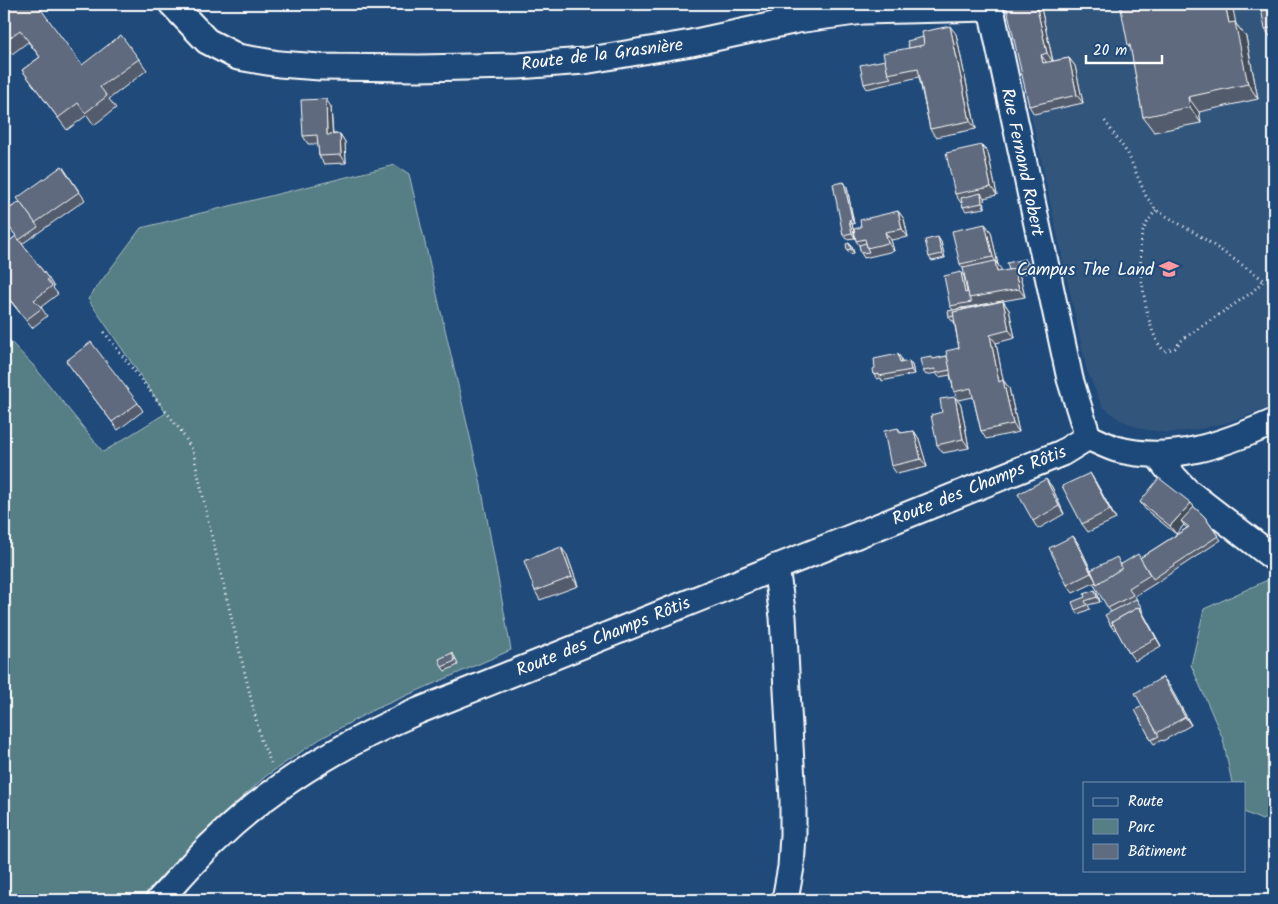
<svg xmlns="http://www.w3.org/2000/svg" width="1278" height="904" viewBox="0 0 1278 904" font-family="Kalam,sans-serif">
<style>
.built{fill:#32547c}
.green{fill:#557e85;stroke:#aabec2}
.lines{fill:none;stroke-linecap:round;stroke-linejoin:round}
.minor-casing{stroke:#fff;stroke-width:29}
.path{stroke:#fff;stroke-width:3;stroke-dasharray:1 4;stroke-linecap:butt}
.minor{stroke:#1f4a7a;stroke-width:25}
.wall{fill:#525c6d;stroke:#fff}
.shaded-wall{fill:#424b59;stroke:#fff}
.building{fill:#5f6b7f;stroke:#fff}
.labels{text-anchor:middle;stroke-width:4;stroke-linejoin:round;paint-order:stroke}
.street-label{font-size:18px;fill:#fff;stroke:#1f4a7a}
.poi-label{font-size:18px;fill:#fff;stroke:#1f4a7a;text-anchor:end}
</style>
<rect width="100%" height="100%" fill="#1f4a7a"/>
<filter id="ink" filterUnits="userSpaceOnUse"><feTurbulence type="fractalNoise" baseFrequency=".02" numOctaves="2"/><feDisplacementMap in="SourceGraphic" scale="10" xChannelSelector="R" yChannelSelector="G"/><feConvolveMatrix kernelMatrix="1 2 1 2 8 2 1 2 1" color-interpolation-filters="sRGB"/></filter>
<g filter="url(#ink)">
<polygon class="built" points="1007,4 1274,4 1274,406 1226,423 1195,430 1167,433 1142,429 1120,420 1102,406 1087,371"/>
<g class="green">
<polygon points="395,165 409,174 480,480 511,650 371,711 320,739 266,776 209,827 139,900 4,900 4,335 33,365 103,452 166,413 88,299 141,228"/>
<polygon points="1274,577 1274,814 1262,820 1244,812 1244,783 1232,783 1223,739 1191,665 1204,609"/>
</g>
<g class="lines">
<defs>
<g id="minor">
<polyline points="172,4 207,41 238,57 279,64 320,67 419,68 518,66 584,61 691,43 797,20 863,11 990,8"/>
<polyline points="990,4 1070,379 1088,437"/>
<path d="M1088 437C1097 441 1107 446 1116 449 1171 464 1224 444 1274 422"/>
<polyline points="1157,455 1174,477 1187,491 1274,558"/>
<polyline points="776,567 783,617 793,800 793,835 791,867 785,900"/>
<path d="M159 900C177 881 194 860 214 842 272 785 344 743 418 711L1062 453 1088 437"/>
</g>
</defs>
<use href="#minor" class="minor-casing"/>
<g class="path">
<polyline points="1105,121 1128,154 1146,196 1156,210 1200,236 1264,280 1274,280"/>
<path d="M1156 210C1149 219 1142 229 1141 241 1138 263 1146 338 1165 351L1175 348 1183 339 1251 293 1264 280"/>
<polyline points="104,332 181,431 193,451 211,533 261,740 271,763"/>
</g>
<use href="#minor" class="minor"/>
</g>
<g class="wall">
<polygon points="4,4 82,65 139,59 147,70 109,99 116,108 94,125 87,115 67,130 22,70 40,57 28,42 12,54 4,43"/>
<polygon points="1040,4 1053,61 1069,58 1075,66 1083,103 1034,114 1029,106"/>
<polygon points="1274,4 1274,42 1265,29"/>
<polygon points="1236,24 1246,37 1258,99 1199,112 1201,123 1154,132 1143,117 1131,49 1128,45"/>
<polygon points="956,34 976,129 936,137 930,129 919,77 867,89 864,84 909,48"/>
<polygon points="331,107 333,134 340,134 345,142 346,163 324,164 319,156 318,144 308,144 303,136"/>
<polygon points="982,145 988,153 997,195 984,198 985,208 966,211 963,207 962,202 961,203 955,194"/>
<polygon points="62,166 85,200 22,244 49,279 54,287 53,288 58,294 41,307 47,316 32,328 4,293 4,245 16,236 4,220 4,205 7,210 20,202"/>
<polygon points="844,182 847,187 854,224 852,224 855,238 846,239 843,235"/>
<polygon points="898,211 904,219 908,237 891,240 894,251 864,258 861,253 859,245 856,241 861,227"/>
<polygon points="985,224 991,232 998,265 1001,272 1009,270 1028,263 1030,272 1018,275 1020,277 1025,297 957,309 963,308 964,309 1003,301 1009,310 1015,338 996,343 1003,380 1009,388 1019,432 986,439 981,431 973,397 959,400 954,392 950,375 939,377 936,373 926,375 923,371 934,359 947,356 959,348 954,321 952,321 949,317 953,310 950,306 961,272 964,276 967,292 968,292 964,270 960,264"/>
<polygon points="941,242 945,258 932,261 929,257"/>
<polygon points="849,243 852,247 854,253 850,254 847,250"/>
<polygon points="901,358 902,363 912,365 914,374 882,381 881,378 877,379 874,375 875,368"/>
<polygon points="72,369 138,403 143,411 118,430"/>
<polygon points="955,397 961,405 969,448 943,453 937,445 942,412"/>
<polygon points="898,428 902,433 914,431 919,439 927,467 897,474 891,466"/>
<polygon points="1046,479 1052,487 1064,514 1038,529 1033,521"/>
<polygon points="1095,481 1116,519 1088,532 1082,524"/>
<polygon points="1140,502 1191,503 1194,507 1204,516 1221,540 1156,583 1135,596 1144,613 1143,613 1161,646 1135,661 1129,653 1116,629 1114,630 1111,626 1111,612 1108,608 1096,582 1073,593 1067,585 1073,536 1079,545 1091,570 1121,564 1140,558 1187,528 1184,525 1176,534 1146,510"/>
<polygon points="567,555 578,586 540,600 535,591"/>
<polygon points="1098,595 1100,602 1088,605 1090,609 1078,614 1075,610 1085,597"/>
<polygon points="452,653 455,657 458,665 445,671 442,667"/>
<polygon points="1169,685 1191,725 1163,741 1162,740 1154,744 1151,740 1142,706"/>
</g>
<g class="shaded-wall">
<polygon points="1036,4 1040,4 1053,62 1047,53"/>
<polygon points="1225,4 1232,4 1236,24 1246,37 1258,99 1248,84 1229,23"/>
<polygon points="950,26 956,34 976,129 970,121"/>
<polygon points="1041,55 1047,63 1043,63"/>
<polygon points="1069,58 1075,66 1083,103 1077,95"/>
<polygon points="1188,97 1199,112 1201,123 1190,107"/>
<polygon points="326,99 331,107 333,143 327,135"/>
<polygon points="340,134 345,142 346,163 341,155"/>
<polygon points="982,145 988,153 997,195 991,187"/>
<polygon points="844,182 847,187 854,224 852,219"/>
<polygon points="981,193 984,198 985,208 982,203"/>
<polygon points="898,211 904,219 908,237 902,229"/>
<polygon points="849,220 852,224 855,238 852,233"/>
<polygon points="985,224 991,232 998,265 993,257"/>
<polygon points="885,232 891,240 894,251 888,243"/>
<polygon points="938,237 941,242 945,258 942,254"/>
<polygon points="849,243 852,247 854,253 851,249"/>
<polygon points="1025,259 1028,263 1030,272 1027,268"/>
<polygon points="995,261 1001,269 1003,280 997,272"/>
<polygon points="1014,269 1020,277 1025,297 1019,289"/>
<polygon points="961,272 964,276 968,297 965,293"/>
<polygon points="1003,301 1009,310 1015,338 1009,330"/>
<polygon points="990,335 996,343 1005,390 999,382"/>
<polygon points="898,354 901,358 903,367 900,363"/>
<polygon points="909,361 912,365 914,374 911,370"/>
<polygon points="1003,380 1009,388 1019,432 1013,424"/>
<polygon points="955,397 961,405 969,448 963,439"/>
<polygon points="914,431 919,439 927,467 921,459"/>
<polygon points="1090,473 1095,481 1116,519 1110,510"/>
<polygon points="1046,479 1052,487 1064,514 1059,506"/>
<polygon points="1191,503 1197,511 1181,521 1184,525 1176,534 1170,526"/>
<polygon points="1073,536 1079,545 1096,581 1091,573"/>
<polygon points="561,547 567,555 578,586 572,577"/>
<polygon points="1095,590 1098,595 1100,602 1097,597"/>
<polygon points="1139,607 1144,615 1161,646 1156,638"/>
<polygon points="1163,677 1169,685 1191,725 1185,717"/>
</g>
<g class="building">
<polygon points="4,4 37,4 82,65 121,35 139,59 100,87 107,96 85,113 78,103 58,118 22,70 40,57 20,30 4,42"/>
<polygon points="1006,4 1036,4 1047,53 1041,55 1043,63 1069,58 1077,95 1029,106"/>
<polygon points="1120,4 1225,4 1229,23 1235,22 1248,84 1188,97 1190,107 1143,117 1130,45 1128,45"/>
<polygon points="1260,4 1274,4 1274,27 1265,29"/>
<polygon points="950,26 970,121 930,129 918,68 888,74 883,53 924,45 922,32"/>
<polygon points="923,37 924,45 909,48 907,41"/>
<polygon points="885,60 888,74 891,78 864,84 860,65"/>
<polygon points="326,99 327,135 340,134 341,155 319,156 317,135 303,136 301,100"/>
<polygon points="982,145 991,187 955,194 946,153"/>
<polygon points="62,166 79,192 35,223 17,198"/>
<polygon points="844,182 852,219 849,220 852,233 843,235 833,184"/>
<polygon points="981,193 982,203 963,207 961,198"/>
<polygon points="20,202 38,227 19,240 4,220 4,212"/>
<polygon points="898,211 902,229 885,232 888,243 867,248 865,239 856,241 854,229 861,227 860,220"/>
<polygon points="985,224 993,257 960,264 952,231"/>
<polygon points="16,236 49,279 47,280 52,286 34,300 42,308 26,320 4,292 4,245"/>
<polygon points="938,237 942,254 929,257 925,240"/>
<polygon points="849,243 851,249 847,250 846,244"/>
<polygon points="866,243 867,248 869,252 861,253 859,245"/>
<polygon points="1025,259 1027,268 1015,270 1014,269 1009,270 1007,263"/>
<polygon points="995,261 997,272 1014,269 1019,289 969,298 963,268"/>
<polygon points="961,272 965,293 968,292 969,298 972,302 950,306 944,276"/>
<polygon points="1003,301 1009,330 990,335 999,382 1003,380 1013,424 981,431 971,388 954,392 946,351 959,348 953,312"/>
<polygon points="963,308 963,310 953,312 954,316 949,317 948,311"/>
<polygon points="91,342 138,403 112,422 66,361"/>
<polygon points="898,354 900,363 909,361 911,370 879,376 879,374 874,375 873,369 875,368 874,359"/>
<polygon points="947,356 950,370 936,373 935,369 923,371 920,359 932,357 933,359"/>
<polygon points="955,397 963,439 937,445 931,415 942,412 940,399"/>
<polygon points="898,428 900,433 914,431 921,459 891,466 884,431"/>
<polygon points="1090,473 1110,510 1082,524 1062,486"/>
<polygon points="1159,478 1191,503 1170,526 1140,502"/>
<polygon points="1046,479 1059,506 1033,521 1018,494"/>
<polygon points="1194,507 1204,516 1218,536 1153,579 1140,558 1189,527 1181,521"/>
<polygon points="1073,536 1091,573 1067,585 1049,548"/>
<polygon points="561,547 572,577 535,591 524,561"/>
<polygon points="1138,554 1150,575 1129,588 1133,595 1108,608 1094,585 1122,568 1120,565"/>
<polygon points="1117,557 1122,568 1097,584 1091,570"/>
<polygon points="1095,590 1097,597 1085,601 1087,605 1075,610 1072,602 1085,597 1084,594"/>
<polygon points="1136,599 1142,608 1140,609 1139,607 1112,622 1113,624 1111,626 1105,615"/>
<polygon points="1139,607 1156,638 1129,653 1112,622"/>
<polygon points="452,653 455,661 442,667 439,659"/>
<polygon points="1163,677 1185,717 1157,733 1135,693"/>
<polygon points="1142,706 1159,736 1151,740 1135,710"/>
<polygon points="1274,889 1274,900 1273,900 1270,891"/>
</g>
</g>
<defs>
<symbol id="school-bare" viewBox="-9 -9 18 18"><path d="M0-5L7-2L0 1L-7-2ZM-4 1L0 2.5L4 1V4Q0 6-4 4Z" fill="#ff9aa2" stroke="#1f4a7a" stroke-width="2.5" paint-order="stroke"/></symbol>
</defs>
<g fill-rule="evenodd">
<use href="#school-bare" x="1155" y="255" width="28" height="28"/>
</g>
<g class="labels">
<g class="street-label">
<text transform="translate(602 54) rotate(-7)" y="6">Route de la Grasnière</text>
<text transform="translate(1023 162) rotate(78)" y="6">Rue Fernand Robert</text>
<text transform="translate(979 485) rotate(-22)" y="6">Route des Champs Rôtis</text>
<text transform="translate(603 636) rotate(-22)" y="6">Route des Champs Rôtis</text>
</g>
<g class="poi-label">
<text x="1154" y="275">Campus The Land</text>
</g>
</g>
<rect width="1278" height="904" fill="none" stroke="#1f4a7a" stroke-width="20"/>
<rect x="10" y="10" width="1258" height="884" fill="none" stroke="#fff" stroke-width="2" filter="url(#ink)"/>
<rect x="1083" y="782" width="162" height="90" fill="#1f4a7a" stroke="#7992af"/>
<rect x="1093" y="798" width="25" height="8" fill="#1f4a7a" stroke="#7992af"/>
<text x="1128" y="806" font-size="15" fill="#ffffff">Route</text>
<rect x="1093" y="819" width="25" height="15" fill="#557e85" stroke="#7992af"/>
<text x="1128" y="832" font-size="15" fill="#ffffff">Parc</text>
<rect x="1093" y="844" width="25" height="15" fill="#5f6b7f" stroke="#7992af"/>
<text x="1128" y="856" font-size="15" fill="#ffffff">Bâtiment</text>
<path d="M1086 55v8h76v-8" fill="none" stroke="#ffffff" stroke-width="2.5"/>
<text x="1093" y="55" font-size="15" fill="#ffffff" stroke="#1f4a7a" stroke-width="4" paint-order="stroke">20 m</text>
</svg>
